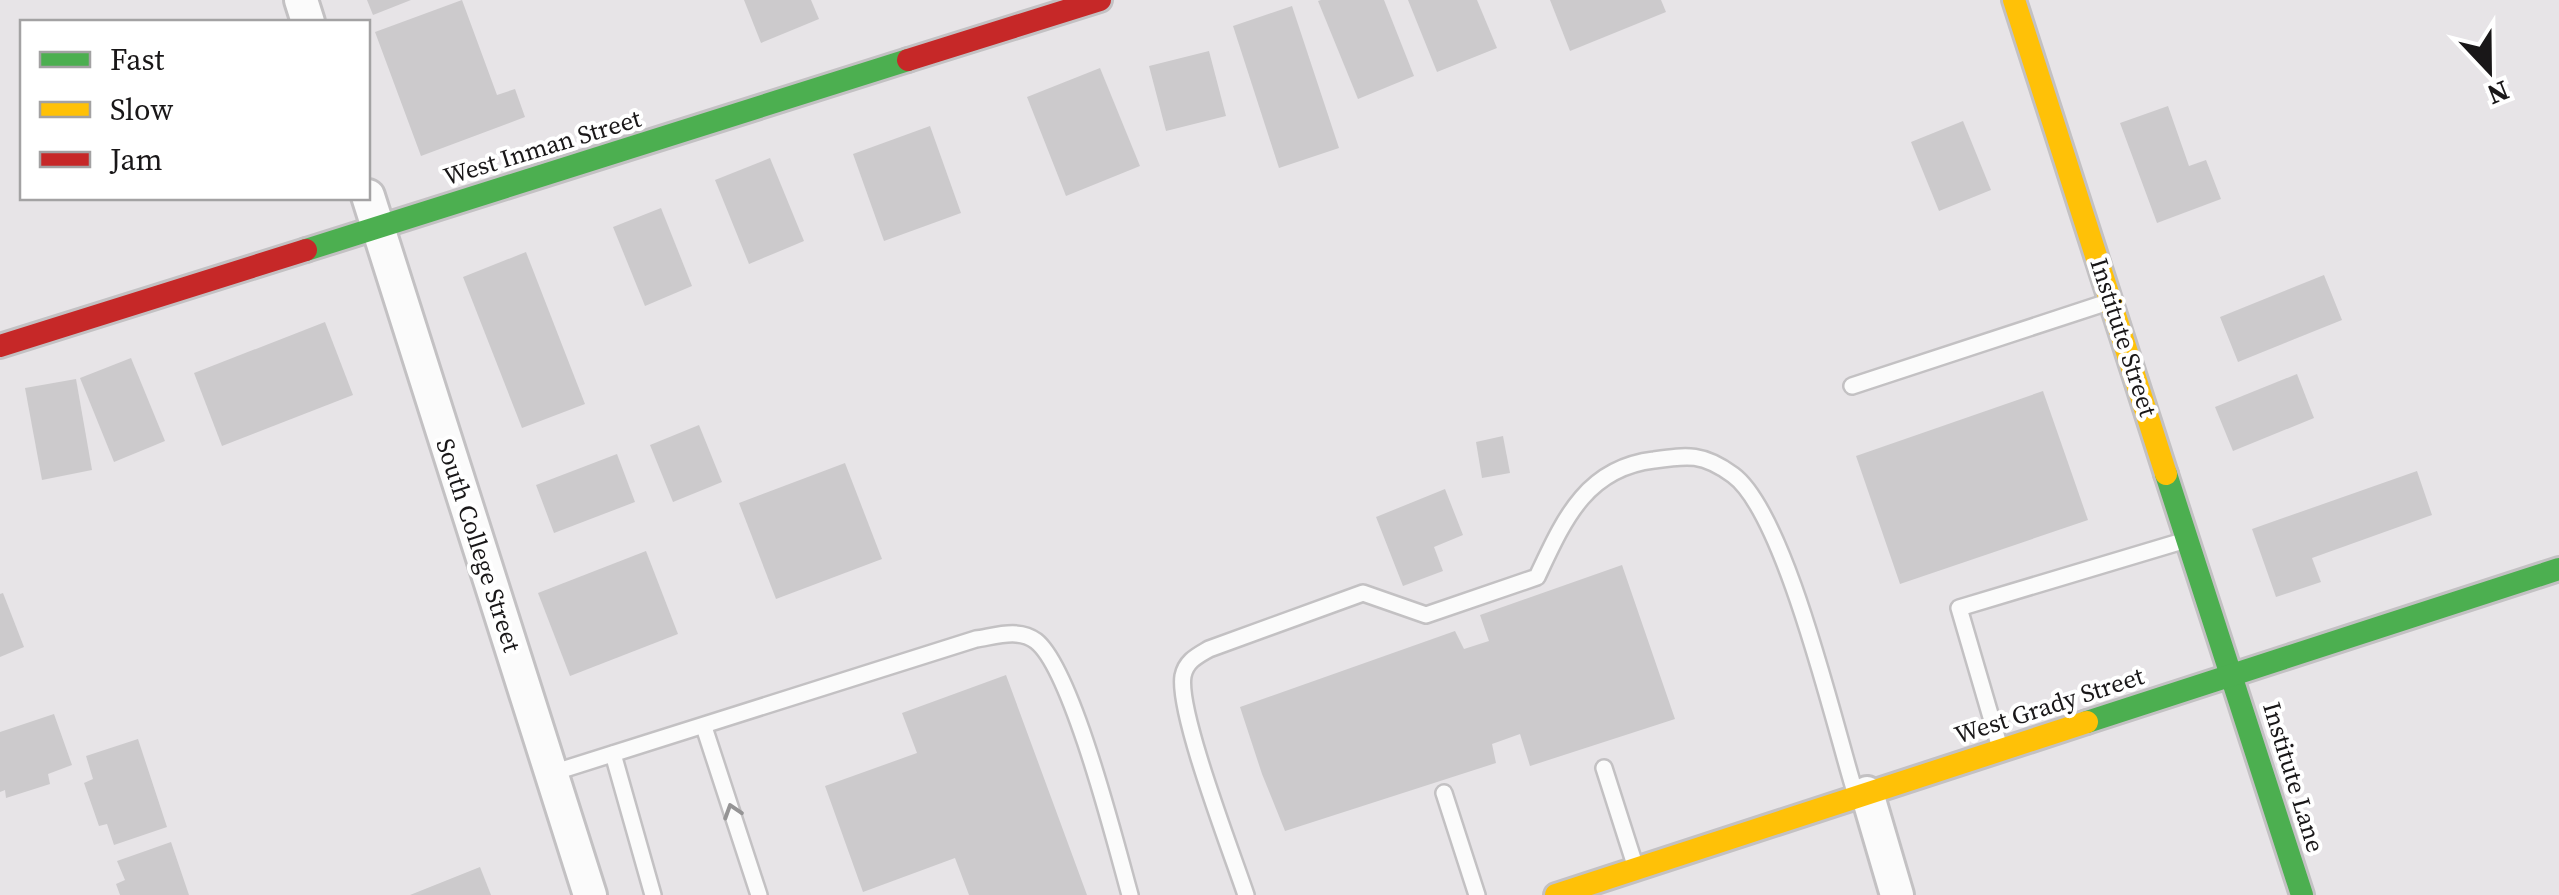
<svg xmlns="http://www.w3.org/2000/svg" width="2559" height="895" viewBox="0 0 2559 895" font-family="'Source Serif 4',serif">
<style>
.building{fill:#cccacc}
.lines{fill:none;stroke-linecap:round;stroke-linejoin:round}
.lane-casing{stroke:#c3c1c3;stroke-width:20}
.street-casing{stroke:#c3c1c3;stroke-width:38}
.fast-casing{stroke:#c3c1c3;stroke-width:28}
.slow-casing{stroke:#c3c1c3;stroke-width:28}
.jam-casing{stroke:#c3c1c3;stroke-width:28}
.lane{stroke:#fbfbfb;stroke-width:15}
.street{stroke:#fbfbfb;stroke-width:32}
.fast{stroke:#4caf50;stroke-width:22}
.slow{stroke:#ffc107;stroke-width:22}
.jam{stroke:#c62828;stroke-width:22}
.oneway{stroke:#959495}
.labels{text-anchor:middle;stroke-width:8;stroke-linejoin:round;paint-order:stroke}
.street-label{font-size:25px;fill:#191718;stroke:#fff}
</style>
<rect width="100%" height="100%" fill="#e7e4e7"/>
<g class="building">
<polygon points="367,0 411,0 373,15"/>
<polygon points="462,0 497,95 515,89 525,117 421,156 375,32"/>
<polygon points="744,0 811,0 819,19 761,43"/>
<polygon points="1321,0 1384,0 1414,76 1358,99 1318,1"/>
<polygon points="1408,0 1477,0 1497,48 1437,72"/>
<polygon points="1550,0 1661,0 1666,12 1570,51"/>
<polygon points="1292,6 1339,148 1279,168 1233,26"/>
<polygon points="1209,51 1226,116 1166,131 1149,66"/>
<polygon points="1100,68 1140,166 1066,196 1027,97"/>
<polygon points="2168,106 2189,166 2206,160 2221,199 2157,223 2120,123"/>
<polygon points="1963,121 1991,190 1939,211 1911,142"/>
<polygon points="930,126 961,213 884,241 853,154"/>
<polygon points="770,158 804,241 749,264 715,180"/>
<polygon points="661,208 692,286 645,306 613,227"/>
<polygon points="526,252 585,404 522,428 463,277"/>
<polygon points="2324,275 2342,320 2238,362 2220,317"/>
<polygon points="325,322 353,395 222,446 194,373"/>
<polygon points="131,358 165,441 114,462 80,378"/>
<polygon points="2297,374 2314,418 2233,451 2215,407"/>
<polygon points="76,379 92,470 42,480 25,388"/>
<polygon points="2043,391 2088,520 1900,584 1856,456"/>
<polygon points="699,425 722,482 673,502 650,445"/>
<polygon points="1503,436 1510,473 1482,478 1476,442"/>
<polygon points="617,454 635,502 554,533 536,485"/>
<polygon points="845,463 882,559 776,599 739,503"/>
<polygon points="2417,471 2432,515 2312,558 2321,582 2276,597 2252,529"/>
<polygon points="1445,489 1463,535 1434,547 1443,571 1403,586 1376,517"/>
<polygon points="646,551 678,634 570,676 538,593"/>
<polygon points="1622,565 1675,719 1530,766 1520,734 1492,744 1496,763 1285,831 1262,774 1240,707 1455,631 1464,649 1489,641 1480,615"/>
<polygon points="3,593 24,647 0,657 0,594"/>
<polygon points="1006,675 1087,895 969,895 955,858 863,892 825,786 917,753 902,713"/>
<polygon points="54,714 72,765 48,774 50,784 6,798 5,790 0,792 0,732"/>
<polygon points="138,739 167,827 114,845 107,824 99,826 84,783 93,779 86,756"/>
<polygon points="171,842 189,895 120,895 116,884 125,880 117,861"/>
<polygon points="480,867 491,895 410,895"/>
</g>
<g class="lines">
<defs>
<g id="lane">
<polyline points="1852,386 2108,302"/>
<polyline points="704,727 759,895"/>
<polyline points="2000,748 1959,608 2186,540"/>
<polyline points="613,754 653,895"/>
<polyline points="1604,768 1635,865"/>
<path d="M552 773 976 639C996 636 1019 628 1036 641 1072 669 1116 845 1130 895"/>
<polyline points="1444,793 1477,895"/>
<path d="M1246 895C1232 853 1177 712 1183 676 1186 661 1197 656 1209 649L1363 593 1426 615 1537 577C1563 522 1585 468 1654 460 1688 455 1703 453 1733 475 1785 513 1834 724 1855 792"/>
</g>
<g id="street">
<polyline points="301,0 308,22"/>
<polyline points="368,196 590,895"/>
<polyline points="1867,793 1897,895"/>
</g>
<g id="fast">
<polyline points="306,250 908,60"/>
<polyline points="2166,474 2302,895"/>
<polyline points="2087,722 2559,569"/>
</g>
<g id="slow">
<polyline points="2014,0 2166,474"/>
<polyline points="1556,895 2087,722"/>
</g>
<g id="jam">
<polyline points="908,60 1100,0"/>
<polyline points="0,346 306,250"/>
</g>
</defs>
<use href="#lane" class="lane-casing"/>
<use href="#street" class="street-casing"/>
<use href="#fast" class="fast-casing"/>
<use href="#slow" class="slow-casing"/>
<use href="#jam" class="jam-casing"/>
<use href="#lane" class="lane"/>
<use href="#street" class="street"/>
<use href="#fast" class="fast"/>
<use href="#slow" class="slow"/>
<use href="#jam" class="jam"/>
</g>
<defs><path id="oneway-chevron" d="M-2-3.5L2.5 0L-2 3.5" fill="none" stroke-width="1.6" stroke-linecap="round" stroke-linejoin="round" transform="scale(2.5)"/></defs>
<use class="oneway" href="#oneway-chevron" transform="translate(732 811) rotate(-108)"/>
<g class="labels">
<g class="street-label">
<text transform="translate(542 147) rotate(-17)" y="9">West Inman Street</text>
<text transform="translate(2124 337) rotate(72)" y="9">Institute Street</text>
<text transform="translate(479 545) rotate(72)" y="9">South College Street</text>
<text transform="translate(2049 705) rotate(-18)" y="9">West Grady Street</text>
<text transform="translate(2294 777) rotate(73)" y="9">Institute Lane</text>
</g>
</g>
<rect x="20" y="20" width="350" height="180" fill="#ffffff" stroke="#a3a2a3" stroke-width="2.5"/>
<rect x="40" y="52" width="50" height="15" fill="#4caf50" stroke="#a3a2a3" stroke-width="2.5"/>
<text x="110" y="70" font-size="30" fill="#191718">Fast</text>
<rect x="40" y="102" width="50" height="15" fill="#ffc107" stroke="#a3a2a3" stroke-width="2.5"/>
<text x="110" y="120" font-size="30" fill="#191718">Slow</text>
<rect x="40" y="152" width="50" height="15" fill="#c62828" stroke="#a3a2a3" stroke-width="2.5"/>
<text x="110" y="170" font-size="30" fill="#191718">Jam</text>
<g transform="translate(2489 70) rotate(158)" stroke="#ffffff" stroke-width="8" paint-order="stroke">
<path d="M0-8L18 38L0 25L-18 38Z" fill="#191718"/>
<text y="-15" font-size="28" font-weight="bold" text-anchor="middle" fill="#191718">N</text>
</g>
</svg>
